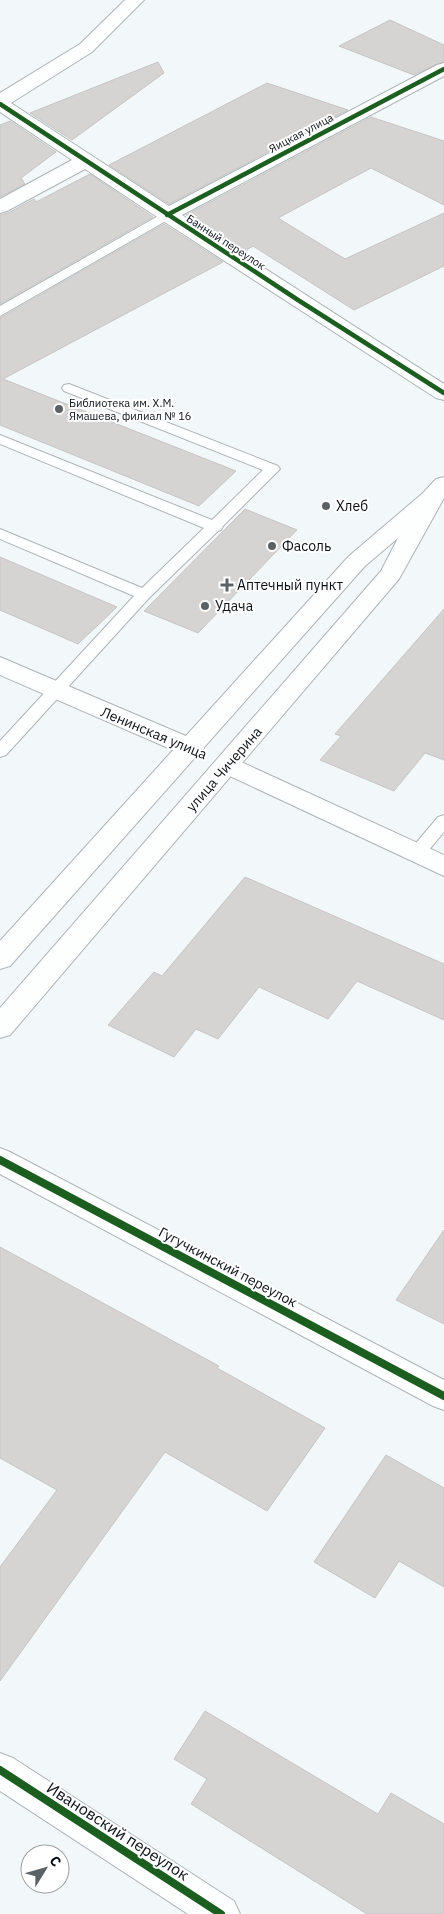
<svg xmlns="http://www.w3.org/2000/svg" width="444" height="1914" viewBox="0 0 444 1914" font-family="'IBM Plex Sans',sans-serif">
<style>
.building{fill:#d6d4d3;stroke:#c7c5c4}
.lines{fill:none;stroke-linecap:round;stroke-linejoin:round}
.lane-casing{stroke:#adb4b7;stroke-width:2}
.street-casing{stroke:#adb4b7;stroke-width:2}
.secondary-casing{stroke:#adb4b7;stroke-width:2}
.primary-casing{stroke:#adb4b7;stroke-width:2}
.lane{fill:#fdfefe;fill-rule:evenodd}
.street{fill:#fdfefe;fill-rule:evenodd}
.secondary{fill:#fdfefe;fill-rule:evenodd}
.primary{fill:#fdfefe;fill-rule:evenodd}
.cycleway-far1-casing{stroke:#fff;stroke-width:7}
.cycleway-casing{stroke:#fff;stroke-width:11}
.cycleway-far1{stroke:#1b5e20;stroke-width:4.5}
.cycleway{stroke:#1b5e20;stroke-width:8}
.poi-dot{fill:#5b6266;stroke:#fff;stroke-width:2}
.labels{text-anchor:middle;stroke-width:4;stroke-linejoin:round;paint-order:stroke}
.far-street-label{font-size:11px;fill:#091116;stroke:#fff}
.far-poi-label{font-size:11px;fill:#091116;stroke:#fff;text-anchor:start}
.poi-label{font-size:14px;fill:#091116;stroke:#fff;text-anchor:start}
.street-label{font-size:14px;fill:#091116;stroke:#fff}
.near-street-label{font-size:16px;fill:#091116;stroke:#fff}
</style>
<rect width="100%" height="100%" fill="#f2f8fa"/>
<g class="building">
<polygon points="390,20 444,45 444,61 414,75 339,46"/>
<polygon points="158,62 164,73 72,140 30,113"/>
<polygon points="267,83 348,110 169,204 109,165"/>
<polygon points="371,117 444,141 444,205 371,168 278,218 345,259 444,213 444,266 354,310 253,246 243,252 186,215"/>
<polygon points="10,121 56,152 21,178 25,184 0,197 0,125"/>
<polygon points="90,174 153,217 0,304 0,215 8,213 34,199 36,202"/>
<polygon points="164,224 223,262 3,379 236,471 199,506 0,425 0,318"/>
<polygon points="245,509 297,530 198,633 144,611"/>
<polygon points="0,557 117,607 78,644 0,610"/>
<polygon points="444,609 444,760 425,753 394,791 320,760 341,736 335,734"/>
<polygon points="245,877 444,964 444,1020 357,981 328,1019 259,987 218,1039 196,1029 174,1057 108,1025 154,972 162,976"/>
<polygon points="444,1230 444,1324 396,1300"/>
<polygon points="0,1247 219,1366 217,1368 325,1428 267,1511 165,1452 0,1681 0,1567 57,1490 0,1458"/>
<polygon points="386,1455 444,1488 444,1587 399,1561 375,1598 314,1562"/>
<polygon points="205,1711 378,1814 391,1793 444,1824 444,1914 367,1914 191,1804 207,1779 174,1759"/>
</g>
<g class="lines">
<defs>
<g id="lane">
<polygon points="167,211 173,215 171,218 0,316 0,306"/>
<polygon points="69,384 278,466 280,469 223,526 221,530 218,531 149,598 6,755 0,757 0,741 134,596 0,539 0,529 142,588 204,528 0,444 0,435 212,520 263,470 64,391 62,388 64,385"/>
<polygon points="444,815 444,832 423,857 417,859 411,857 409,853 411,849 438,817"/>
</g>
<g id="street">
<polygon points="125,0 144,0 92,52 11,103 169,206 437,65 444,63 444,76 182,215 444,384 444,400 436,398 160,219 85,169 7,211 0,213 0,199 72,160 0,112 0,93 80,44"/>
<polygon points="0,657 200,742 204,748 200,754 191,757 182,754 0,675"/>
<polygon points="0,1148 10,1152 444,1380 444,1410 433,1406 0,1174"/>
<polygon points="0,1753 13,1758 234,1901 240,1914 188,1914 0,1791"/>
</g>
<polygon id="secondary" points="228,756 444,855 444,876 219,771 215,765 219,759"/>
<polygon id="primary" points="444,477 444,498 399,579 10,1035 0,1038 0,1008 381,571 398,538 365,566 10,966 0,969 0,941 349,556 423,493 436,479"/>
</defs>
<use href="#lane" class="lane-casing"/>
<use href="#street" class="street-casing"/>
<use href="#secondary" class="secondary-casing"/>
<use href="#primary" class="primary-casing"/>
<use href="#lane" class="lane"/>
<use href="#street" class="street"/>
<use href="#secondary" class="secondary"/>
<use href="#primary" class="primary"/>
<defs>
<g id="cycleway-far1">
<polyline points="0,104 298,300 444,393"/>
<polyline points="167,215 444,69"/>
</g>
<g id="cycleway">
<polyline points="0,1160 444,1396"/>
<polyline points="0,1770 221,1914"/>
</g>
</defs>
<use href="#cycleway-far1" class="cycleway-far1-casing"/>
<use href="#cycleway" class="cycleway-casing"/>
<use href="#cycleway-far1" class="cycleway-far1"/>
<use href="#cycleway" class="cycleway"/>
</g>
<g class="poi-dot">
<circle cx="59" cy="409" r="5"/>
<circle cx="326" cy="506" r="5"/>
<circle cx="272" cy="546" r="5"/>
<path d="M224.5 577.5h5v5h5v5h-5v5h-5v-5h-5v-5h5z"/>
<circle cx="205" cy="606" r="5"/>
</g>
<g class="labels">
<g class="far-street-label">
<text transform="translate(301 133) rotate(-28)" y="4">Яицкая улица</text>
<text transform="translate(226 242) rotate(33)" y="4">Банный переулок</text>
</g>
<g class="far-poi-label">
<text x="69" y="407">Библиотека им. Х.М.<tspan x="69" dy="13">Ямашева, филиал № 16</tspan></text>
</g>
<g class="poi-label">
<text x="336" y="511">Хлеб</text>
<text x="282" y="551">Фасоль</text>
<text x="237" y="590">Аптечный пункт</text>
<text x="215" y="611">Удача</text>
</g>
<g class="street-label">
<text transform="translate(154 733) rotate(23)" y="5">Ленинская улица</text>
<text transform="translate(224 769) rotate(-49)" y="5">улица Чичерина</text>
<text transform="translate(228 1267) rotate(28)" y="5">Гугучкинский переулок</text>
</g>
<g class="near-street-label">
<text transform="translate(118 1831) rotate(33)" y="6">Ивановский переулок</text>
</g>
</g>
<g transform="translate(45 1869) rotate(53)"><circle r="24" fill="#ffffff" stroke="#9da0a2"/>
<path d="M0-4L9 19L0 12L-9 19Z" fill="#5b6266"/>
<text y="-8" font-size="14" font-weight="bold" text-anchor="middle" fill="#091116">С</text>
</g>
</svg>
